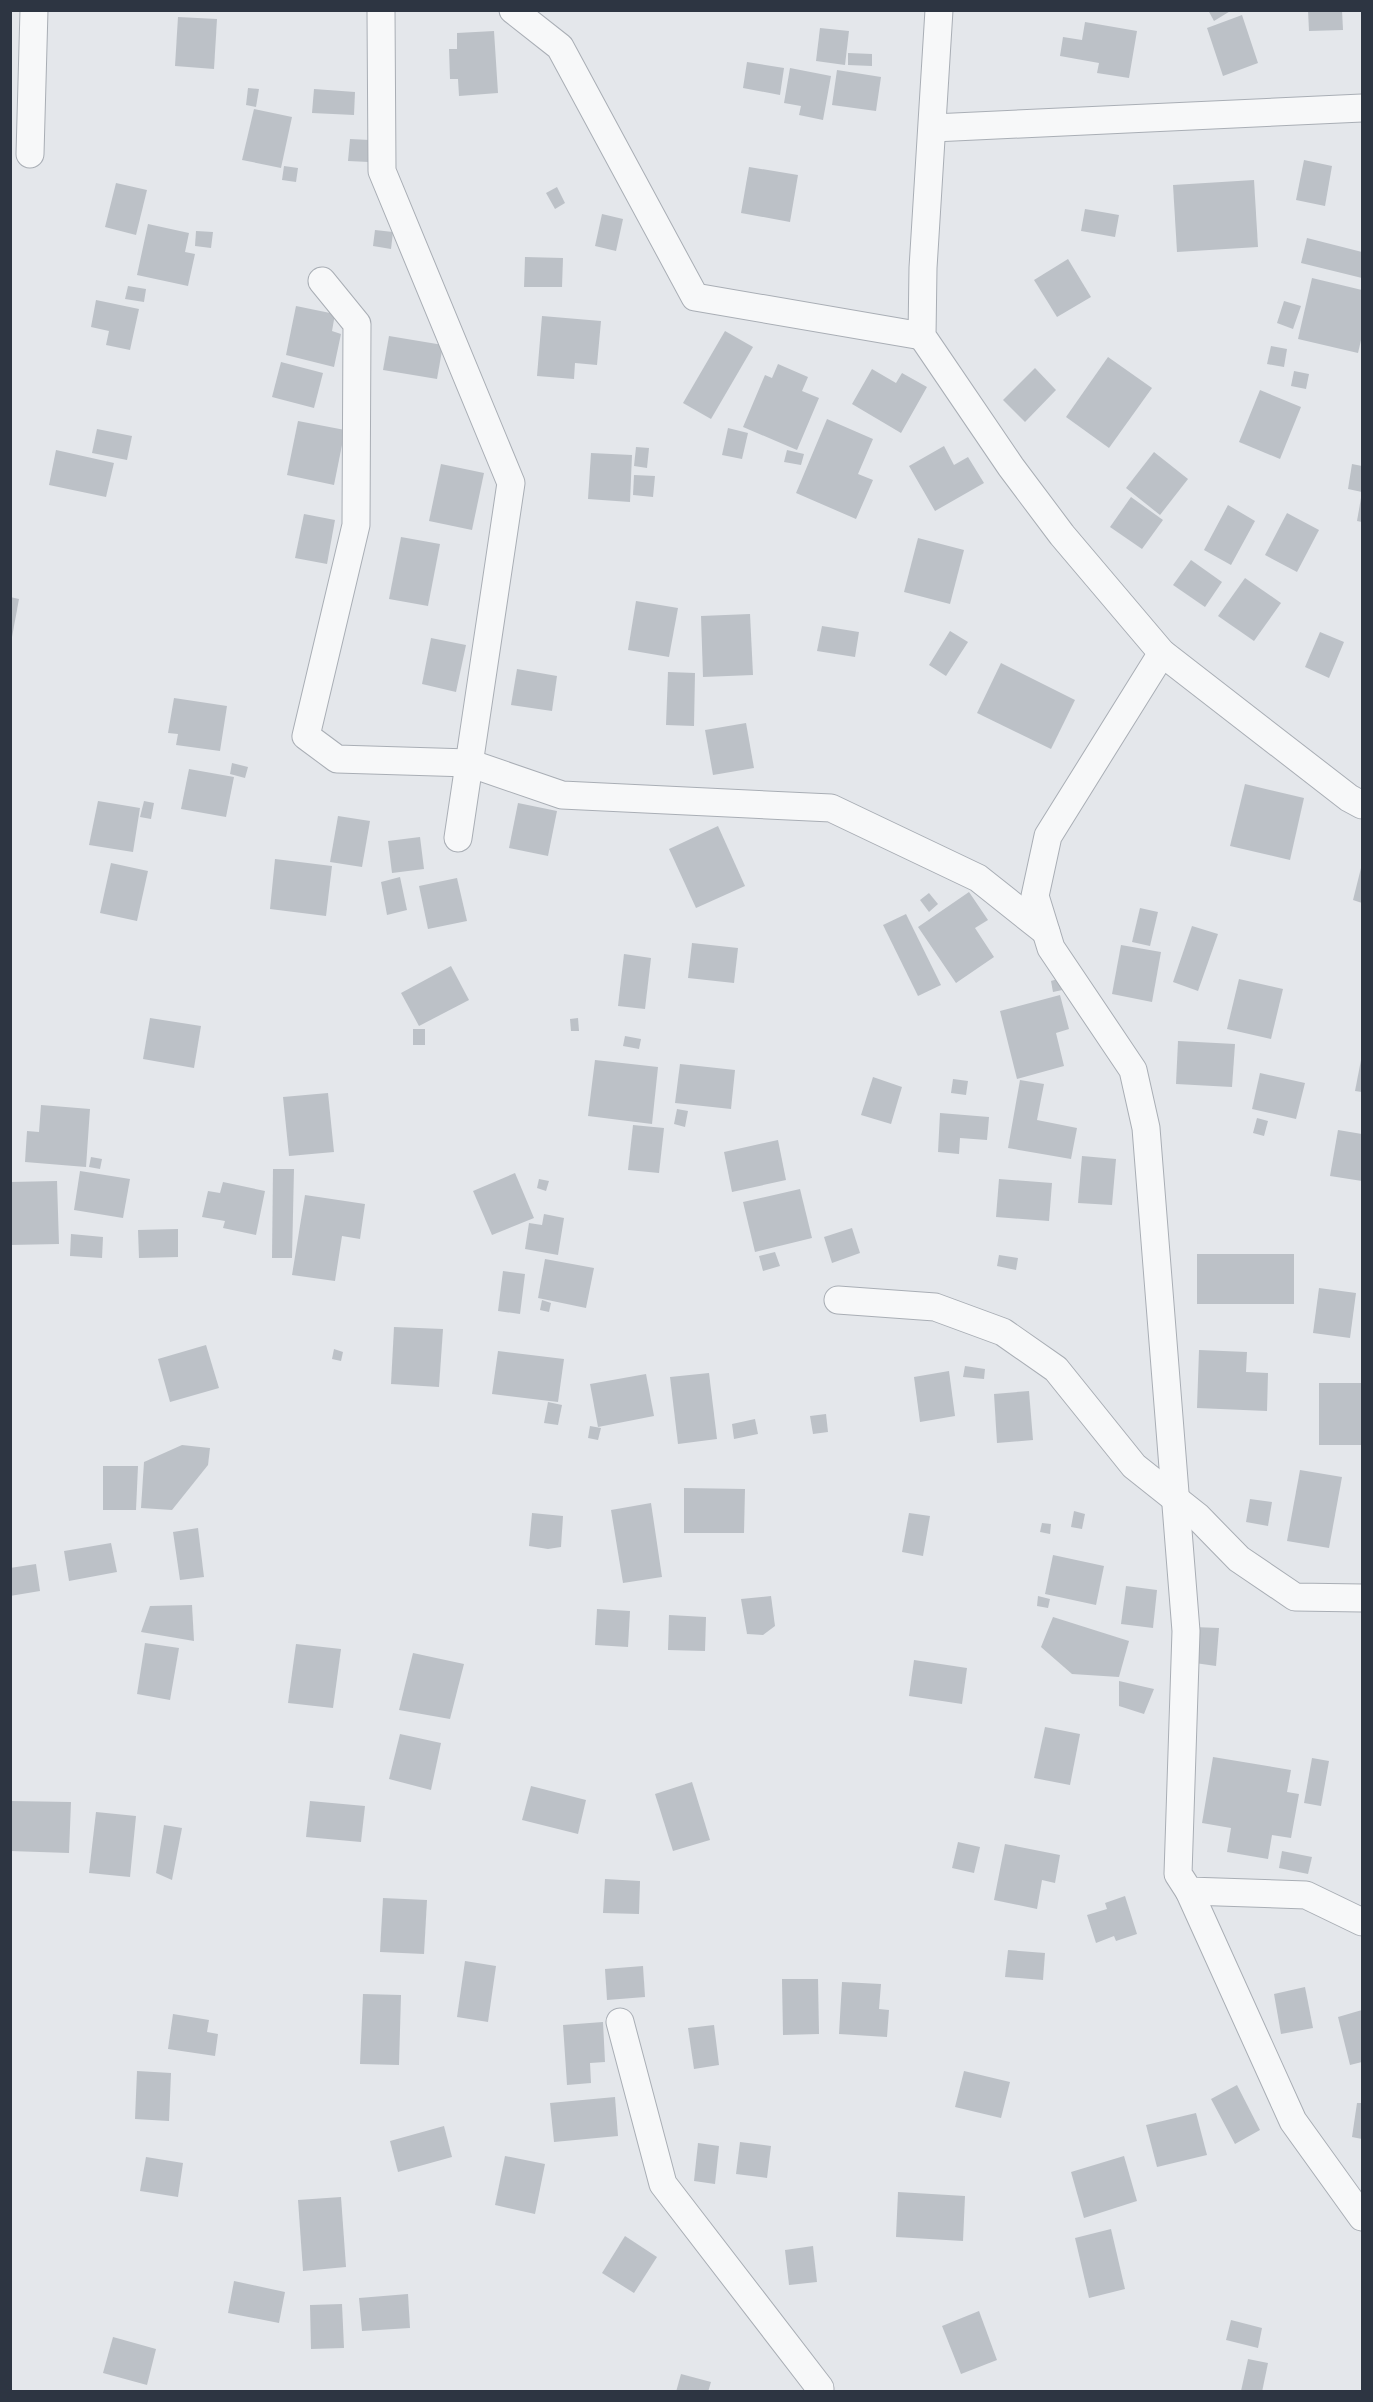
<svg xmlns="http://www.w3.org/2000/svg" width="1373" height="2402" viewBox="0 0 1373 2402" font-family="'Work Sans',sans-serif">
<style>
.building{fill:#bcc1c7}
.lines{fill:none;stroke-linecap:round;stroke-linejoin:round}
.street-casing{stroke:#a9aeb5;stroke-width:29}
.street{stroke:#f7f8f9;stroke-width:27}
</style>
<rect width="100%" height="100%" fill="#e4e7eb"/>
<g class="building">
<polygon points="1208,10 1232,10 1214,21"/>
<polygon points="1308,10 1342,10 1343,30 1309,31"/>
<polygon points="1242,15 1258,63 1223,76 1207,28"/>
<polygon points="178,17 217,19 214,69 175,66"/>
<polygon points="1085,22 1137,31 1129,78 1097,73 1099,63 1060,56 1063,37 1082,40"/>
<polygon points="820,28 849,31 845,65 816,61"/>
<polygon points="494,31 498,93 459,96 458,79 450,79 449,49 457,49 457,33"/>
<polygon points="848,53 872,54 872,66 848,65"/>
<polygon points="747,62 784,68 780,95 743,88"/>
<polygon points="790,68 831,76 823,120 799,115 801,106 784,103"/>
<polygon points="837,70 881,77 876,111 832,105"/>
<polygon points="248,88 259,89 256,107 246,105"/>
<polygon points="314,89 355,92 354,115 312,113"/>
<polygon points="254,109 292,117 281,168 242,160"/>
<polygon points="350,139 370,140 369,162 348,161"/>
<polygon points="1304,160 1332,166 1325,206 1296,200"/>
<polygon points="284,166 298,168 296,182 282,180"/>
<polygon points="749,167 798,175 790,222 741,213"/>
<polygon points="1254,180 1258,247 1177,252 1173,185"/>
<polygon points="116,183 147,190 136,235 105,227"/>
<polygon points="557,187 565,203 555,209 546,193"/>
<polygon points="1085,209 1119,215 1115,237 1081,231"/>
<polygon points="602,214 623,219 616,251 595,246"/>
<polygon points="148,224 189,233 185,252 195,254 188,286 137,275"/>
<polygon points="375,230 393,232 391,249 373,246"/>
<polygon points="196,231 213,232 211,248 195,246"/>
<polygon points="1307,238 1362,252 1362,278 1301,263"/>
<polygon points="525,257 563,258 562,287 524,287"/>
<polygon points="1068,259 1091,297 1057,317 1034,280"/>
<polygon points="1312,278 1362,290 1362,336 1358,353 1298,339"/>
<polygon points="128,286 146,289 144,302 125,299"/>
<polygon points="96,300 139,309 130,350 106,345 109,331 91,327"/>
<polygon points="1284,301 1301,306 1293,329 1277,323"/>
<polygon points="296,306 335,314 332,331 341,334 334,367 286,355"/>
<polygon points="542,316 601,321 597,365 575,363 574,379 537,376"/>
<polygon points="725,331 753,347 711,419 683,403"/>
<polygon points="389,336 443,345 437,379 383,370"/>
<polygon points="1271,346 1287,349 1284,367 1267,364"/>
<polygon points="1108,357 1152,388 1109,448 1066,417"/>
<polygon points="281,362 323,373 314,408 272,397"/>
<polygon points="778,364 808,377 802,391 819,398 797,450 743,427 765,375 772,378"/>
<polygon points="1035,368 1056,390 1025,422 1003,400"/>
<polygon points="872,369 896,383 902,373 927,387 901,433 852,404"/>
<polygon points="1294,371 1309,374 1306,389 1291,386"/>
<polygon points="1260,390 1301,407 1280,459 1239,442"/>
<polygon points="827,419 873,439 858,474 873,480 856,519 796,493"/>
<polygon points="298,421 345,430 334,485 287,475"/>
<polygon points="728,428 748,433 742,459 722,455"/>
<polygon points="97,429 132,436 127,460 92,453"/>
<polygon points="944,446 954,465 968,457 984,483 935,511 909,466"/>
<polygon points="636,447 649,448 647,468 634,466"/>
<polygon points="56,450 114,463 106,497 49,485"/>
<polygon points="787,450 804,454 801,465 784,462"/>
<polygon points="1154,452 1188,479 1160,515 1126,488"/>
<polygon points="591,453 632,455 630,502 588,499"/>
<polygon points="441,464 484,473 472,530 429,521"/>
<polygon points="1352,464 1362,466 1362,492 1348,489"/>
<polygon points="634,475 655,476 653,497 633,495"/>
<polygon points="1131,497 1163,520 1142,549 1110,527"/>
<polygon points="1361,498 1362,498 1362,522 1357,521"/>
<polygon points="1228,505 1255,521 1231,565 1204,550"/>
<polygon points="1287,513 1319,530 1297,572 1265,555"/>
<polygon points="304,514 335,520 327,564 295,558"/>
<polygon points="401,537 440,544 428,606 389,599"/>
<polygon points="918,538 964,550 950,604 904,592"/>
<polygon points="1191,560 1222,582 1205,607 1173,585"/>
<polygon points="1245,578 1281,603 1254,641 1218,616"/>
<polygon points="10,597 19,599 12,637 10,637"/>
<polygon points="636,601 678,608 669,657 628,650"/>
<polygon points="750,614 753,675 703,677 701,616"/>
<polygon points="822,626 859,632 855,657 817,651"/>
<polygon points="950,631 968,642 946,676 929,665"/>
<polygon points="1320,632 1344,642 1329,678 1305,667"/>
<polygon points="431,638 466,645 456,692 422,684"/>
<polygon points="1001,663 1075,700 1051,749 977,713"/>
<polygon points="517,669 557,676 552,711 511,705"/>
<polygon points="668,672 695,673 694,726 666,725"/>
<polygon points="174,698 227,706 220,751 176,745 178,734 168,733"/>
<polygon points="746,723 754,768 713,775 705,730"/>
<polygon points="232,763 248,767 245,778 230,774"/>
<polygon points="189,769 234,777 226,817 181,809"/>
<polygon points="1245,784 1304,798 1290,860 1230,846"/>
<polygon points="98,801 140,808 133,852 89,845"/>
<polygon points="144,801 154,803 151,819 140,817"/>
<polygon points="518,803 557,811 548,856 509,848"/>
<polygon points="338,816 370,821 362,867 330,862"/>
<polygon points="718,826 745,886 696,908 669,849"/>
<polygon points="420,837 424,869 392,873 388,841"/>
<polygon points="275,859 332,866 326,916 270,909"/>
<polygon points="111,863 148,871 137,921 100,913"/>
<polygon points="1362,864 1362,903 1353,900"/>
<polygon points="400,877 407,910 387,915 381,882"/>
<polygon points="457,878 467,921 428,929 419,886"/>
<polygon points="969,892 988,920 975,928 994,957 956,983 918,927"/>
<polygon points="929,893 938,904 929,912 920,900"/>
<polygon points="1140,908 1158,912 1150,946 1132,942"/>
<polygon points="906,914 941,985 918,996 883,925"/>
<polygon points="1192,926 1218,934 1198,991 1173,982"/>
<polygon points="692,943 738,948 734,983 688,978"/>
<polygon points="1121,945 1161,952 1152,1002 1112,994"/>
<polygon points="624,954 651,958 645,1009 618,1006"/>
<polygon points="451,966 469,1000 419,1026 401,993"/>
<polygon points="1064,977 1067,989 1053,992 1051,981"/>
<polygon points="1239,979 1283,989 1271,1039 1227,1029"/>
<polygon points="1060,995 1069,1029 1056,1033 1064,1066 1017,1079 1000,1011"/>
<polygon points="150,1018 201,1026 194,1068 143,1059"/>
<polygon points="578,1018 579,1031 571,1031 570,1019"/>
<rect x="413" y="1029" width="12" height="16"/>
<polygon points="625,1036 641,1039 639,1049 623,1046"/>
<polygon points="1178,1041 1235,1044 1232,1087 1176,1084"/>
<polygon points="595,1060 658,1067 652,1124 588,1116"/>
<polygon points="1361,1060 1362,1060 1362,1092 1355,1091"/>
<polygon points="680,1064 735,1070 731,1109 675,1103"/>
<polygon points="1260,1073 1305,1083 1296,1119 1252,1109"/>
<polygon points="873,1077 902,1087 891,1124 861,1115"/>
<polygon points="953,1079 968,1081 966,1095 951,1093"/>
<polygon points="1020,1080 1044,1084 1037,1120 1077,1128 1071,1159 1008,1148"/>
<polygon points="328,1093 334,1152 289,1156 283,1097"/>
<polygon points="41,1105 90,1109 86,1167 25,1162 27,1131 39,1132"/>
<polygon points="677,1109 688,1111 685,1127 674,1124"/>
<polygon points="940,1113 989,1117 987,1140 960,1138 959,1154 938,1152"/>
<polygon points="1257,1118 1268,1121 1264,1136 1253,1133"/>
<polygon points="633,1125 664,1128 659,1173 628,1170"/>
<polygon points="1338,1130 1362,1134 1362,1181 1330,1176"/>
<polygon points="778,1140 786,1180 732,1192 724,1152"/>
<polygon points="1082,1156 1116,1159 1112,1205 1078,1203"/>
<polygon points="91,1157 102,1159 100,1169 89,1167"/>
<polygon points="273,1169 294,1169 292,1258 272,1258"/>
<polygon points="80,1171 130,1179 123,1218 74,1210"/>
<polygon points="515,1173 534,1218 492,1235 473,1191"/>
<polygon points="539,1179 549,1181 546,1191 537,1188"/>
<polygon points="999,1179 1052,1183 1049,1221 996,1217"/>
<polygon points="57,1181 59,1244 10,1245 10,1182"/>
<polygon points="223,1182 265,1191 256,1235 223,1228 225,1221 202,1217 208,1191 220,1193"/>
<polygon points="800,1189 812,1238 755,1252 743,1202"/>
<polygon points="305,1195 365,1204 360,1239 342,1236 335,1281 292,1275"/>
<polygon points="544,1214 564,1218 558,1255 525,1249 529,1223 542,1225"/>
<polygon points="852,1228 860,1253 832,1263 824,1237"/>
<polygon points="178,1229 178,1257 139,1258 138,1230"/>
<polygon points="71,1234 103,1237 102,1258 70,1256"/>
<polygon points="775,1252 780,1266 763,1271 759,1256"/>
<rect x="1197" y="1254" width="97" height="50"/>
<polygon points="999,1255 1018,1258 1016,1270 997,1266"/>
<polygon points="545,1259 594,1268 586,1308 538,1298"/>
<polygon points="503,1271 525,1274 520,1314 498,1311"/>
<polygon points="1319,1288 1356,1293 1350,1338 1313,1333"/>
<polygon points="542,1300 551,1303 549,1312 540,1310"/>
<polygon points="394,1327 443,1329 439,1387 391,1384"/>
<polygon points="206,1345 219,1388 170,1402 158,1359"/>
<polygon points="334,1349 343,1352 341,1361 332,1359"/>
<polygon points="1199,1350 1247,1352 1246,1372 1268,1373 1267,1411 1197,1408"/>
<polygon points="498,1351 564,1359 558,1402 492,1394"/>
<polygon points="965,1366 985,1369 984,1379 963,1377"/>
<polygon points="949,1371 955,1416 920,1422 914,1377"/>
<polygon points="709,1373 717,1439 678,1444 670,1377"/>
<polygon points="646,1374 654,1416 598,1427 590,1384"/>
<rect x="1319" y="1383" width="43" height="62"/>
<polygon points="1029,1391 1033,1440 997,1443 994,1394"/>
<polygon points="548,1402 562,1405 558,1425 544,1423"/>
<polygon points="826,1414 828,1432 813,1434 810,1416"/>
<polygon points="755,1419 758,1434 734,1439 732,1424"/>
<polygon points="590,1426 601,1428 598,1440 588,1438"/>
<polygon points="182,1445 210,1448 208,1465 172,1510 141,1508 144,1462"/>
<polygon points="103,1466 138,1466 136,1510 103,1510"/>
<polygon points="1300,1470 1342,1477 1329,1548 1287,1541"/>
<polygon points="684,1488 745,1489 744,1533 684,1533"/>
<polygon points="1250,1499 1272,1502 1268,1526 1246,1522"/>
<polygon points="651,1503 662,1577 623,1583 611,1510"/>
<polygon points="1074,1511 1085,1514 1082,1529 1071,1527"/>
<polygon points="532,1513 563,1516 561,1547 548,1549 529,1546"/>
<polygon points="909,1513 930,1516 923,1556 902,1552"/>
<polygon points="1042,1523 1051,1524 1050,1534 1040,1532"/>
<polygon points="198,1528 204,1577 180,1580 173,1532"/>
<polygon points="111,1543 117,1572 69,1581 64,1551"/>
<polygon points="1053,1555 1104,1566 1096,1605 1045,1594"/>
<polygon points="36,1564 40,1591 10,1596 10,1568"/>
<polygon points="1126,1586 1157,1590 1153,1628 1121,1624"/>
<polygon points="771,1596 775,1626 763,1635 747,1634 741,1599"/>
<polygon points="1038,1596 1050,1599 1048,1608 1037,1606"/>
<polygon points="192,1605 194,1641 141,1632 150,1606"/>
<polygon points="597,1609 630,1611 628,1647 595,1645"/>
<polygon points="669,1615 706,1617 705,1651 668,1650"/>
<polygon points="1053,1617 1129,1641 1119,1677 1072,1674 1041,1647"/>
<polygon points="1194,1627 1219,1628 1216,1666 1195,1663"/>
<polygon points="145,1643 179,1648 170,1700 137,1694"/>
<polygon points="296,1644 341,1649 333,1708 288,1703"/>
<polygon points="413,1653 464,1664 450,1719 399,1710"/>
<polygon points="914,1660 967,1668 962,1704 909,1696"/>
<polygon points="1119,1681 1154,1689 1144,1714 1119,1706"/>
<polygon points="1045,1727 1080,1734 1070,1785 1034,1778"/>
<polygon points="400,1734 441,1743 431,1790 389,1779"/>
<polygon points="1213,1757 1291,1770 1287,1792 1299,1794 1291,1838 1272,1835 1268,1859 1227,1852 1231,1828 1202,1823"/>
<polygon points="1312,1758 1329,1761 1321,1806 1304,1803"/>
<polygon points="692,1782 710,1840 673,1851 655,1794"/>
<polygon points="531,1786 586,1800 578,1834 522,1820"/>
<polygon points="10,1801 71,1802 69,1853 10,1851"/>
<polygon points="310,1801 365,1806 361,1842 306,1837"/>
<polygon points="96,1812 136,1816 130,1877 89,1873"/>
<polygon points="164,1825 182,1828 172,1880 156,1873"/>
<polygon points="958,1842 980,1847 974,1873 952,1868"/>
<polygon points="1005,1844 1060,1855 1055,1883 1042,1880 1037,1909 994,1900"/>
<polygon points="1282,1851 1312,1857 1308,1874 1279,1868"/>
<polygon points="605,1879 640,1881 639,1914 603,1913"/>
<polygon points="1125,1896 1137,1934 1116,1941 1114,1936 1096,1943 1087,1915 1107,1909 1105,1903"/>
<polygon points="383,1898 427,1900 424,1954 380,1952"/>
<polygon points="1008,1950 1045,1953 1043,1980 1005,1977"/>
<polygon points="465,1961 496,1966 488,2022 457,2017"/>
<polygon points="643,1966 645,1997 607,2000 605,1969"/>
<polygon points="782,1979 818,1979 819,2034 783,2035"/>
<polygon points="842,1982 881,1984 879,2009 889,2010 887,2037 839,2034"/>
<polygon points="1305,1987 1313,2028 1281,2034 1274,1994"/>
<polygon points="363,1994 401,1995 399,2065 360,2064"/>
<polygon points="1362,2010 1362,2062 1350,2065 1338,2017"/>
<polygon points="173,2014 209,2020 207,2032 218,2034 215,2056 168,2049"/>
<polygon points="603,2022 605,2062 590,2063 591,2083 567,2085 563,2025"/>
<polygon points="714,2025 719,2065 694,2069 688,2028"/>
<polygon points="137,2071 171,2073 169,2121 135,2119"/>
<polygon points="964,2071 1010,2082 1001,2118 955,2107"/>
<polygon points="1237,2085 1260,2130 1235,2144 1211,2099"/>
<polygon points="615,2097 618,2136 554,2142 550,2103"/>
<polygon points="1357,2103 1362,2103 1362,2139 1352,2137"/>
<polygon points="1196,2113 1207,2155 1157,2167 1146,2125"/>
<polygon points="444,2126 452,2157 398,2172 390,2141"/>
<polygon points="740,2142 771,2146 767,2178 736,2174"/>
<polygon points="698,2143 719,2146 715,2184 694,2181"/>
<polygon points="505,2156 545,2164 535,2214 495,2205"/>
<polygon points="1124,2156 1137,2201 1084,2218 1071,2172"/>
<polygon points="146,2157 183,2163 178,2197 140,2191"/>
<polygon points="898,2192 965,2196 963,2241 896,2237"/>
<polygon points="341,2197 346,2267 303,2271 298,2200"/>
<polygon points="1111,2229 1125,2289 1089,2298 1075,2238"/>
<polygon points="625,2236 657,2257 634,2293 602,2273"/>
<polygon points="813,2246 817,2282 789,2285 785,2250"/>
<polygon points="234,2281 285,2292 279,2323 228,2313"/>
<polygon points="408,2294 410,2328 362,2331 359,2298"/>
<polygon points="342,2304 344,2348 311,2349 310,2305"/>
<polygon points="979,2311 997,2360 961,2374 942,2326"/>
<polygon points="1231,2320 1262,2328 1258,2348 1226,2340"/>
<polygon points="113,2337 156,2349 147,2385 103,2373"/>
<polygon points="1248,2359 1268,2363 1262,2392 1241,2391"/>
<polygon points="681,2374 711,2382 708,2392 676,2392"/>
</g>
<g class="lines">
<defs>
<g id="street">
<polyline points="381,10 382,171 511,483 458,838"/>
<polyline points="513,10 560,47 695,297 922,336"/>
<polyline points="939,10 923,268 922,336 1011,467 1062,535 1162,653 1349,798 1362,805"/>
<polyline points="933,128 1362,108"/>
<polyline points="30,154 34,10"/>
<polyline points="322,281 357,324 356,525 306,736 337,759 469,763 562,795 831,808 978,878 1046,932"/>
<polyline points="1162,653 1048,836 1035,896 1051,948 1133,1070 1146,1128 1186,1631 1178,1874 1189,1891 1306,1895 1362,1922"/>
<polyline points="838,1300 935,1307 1003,1332 1056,1369 1134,1466 1197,1516 1239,1559 1295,1597 1362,1598"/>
<polyline points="1189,1891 1293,2121 1362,2217"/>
<polyline points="620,2022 663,2184 820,2388 820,2392"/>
</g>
</defs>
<use href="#street" class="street-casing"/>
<use href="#street" class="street"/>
</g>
<rect width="1373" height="2402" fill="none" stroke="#2d3542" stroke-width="24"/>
</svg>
